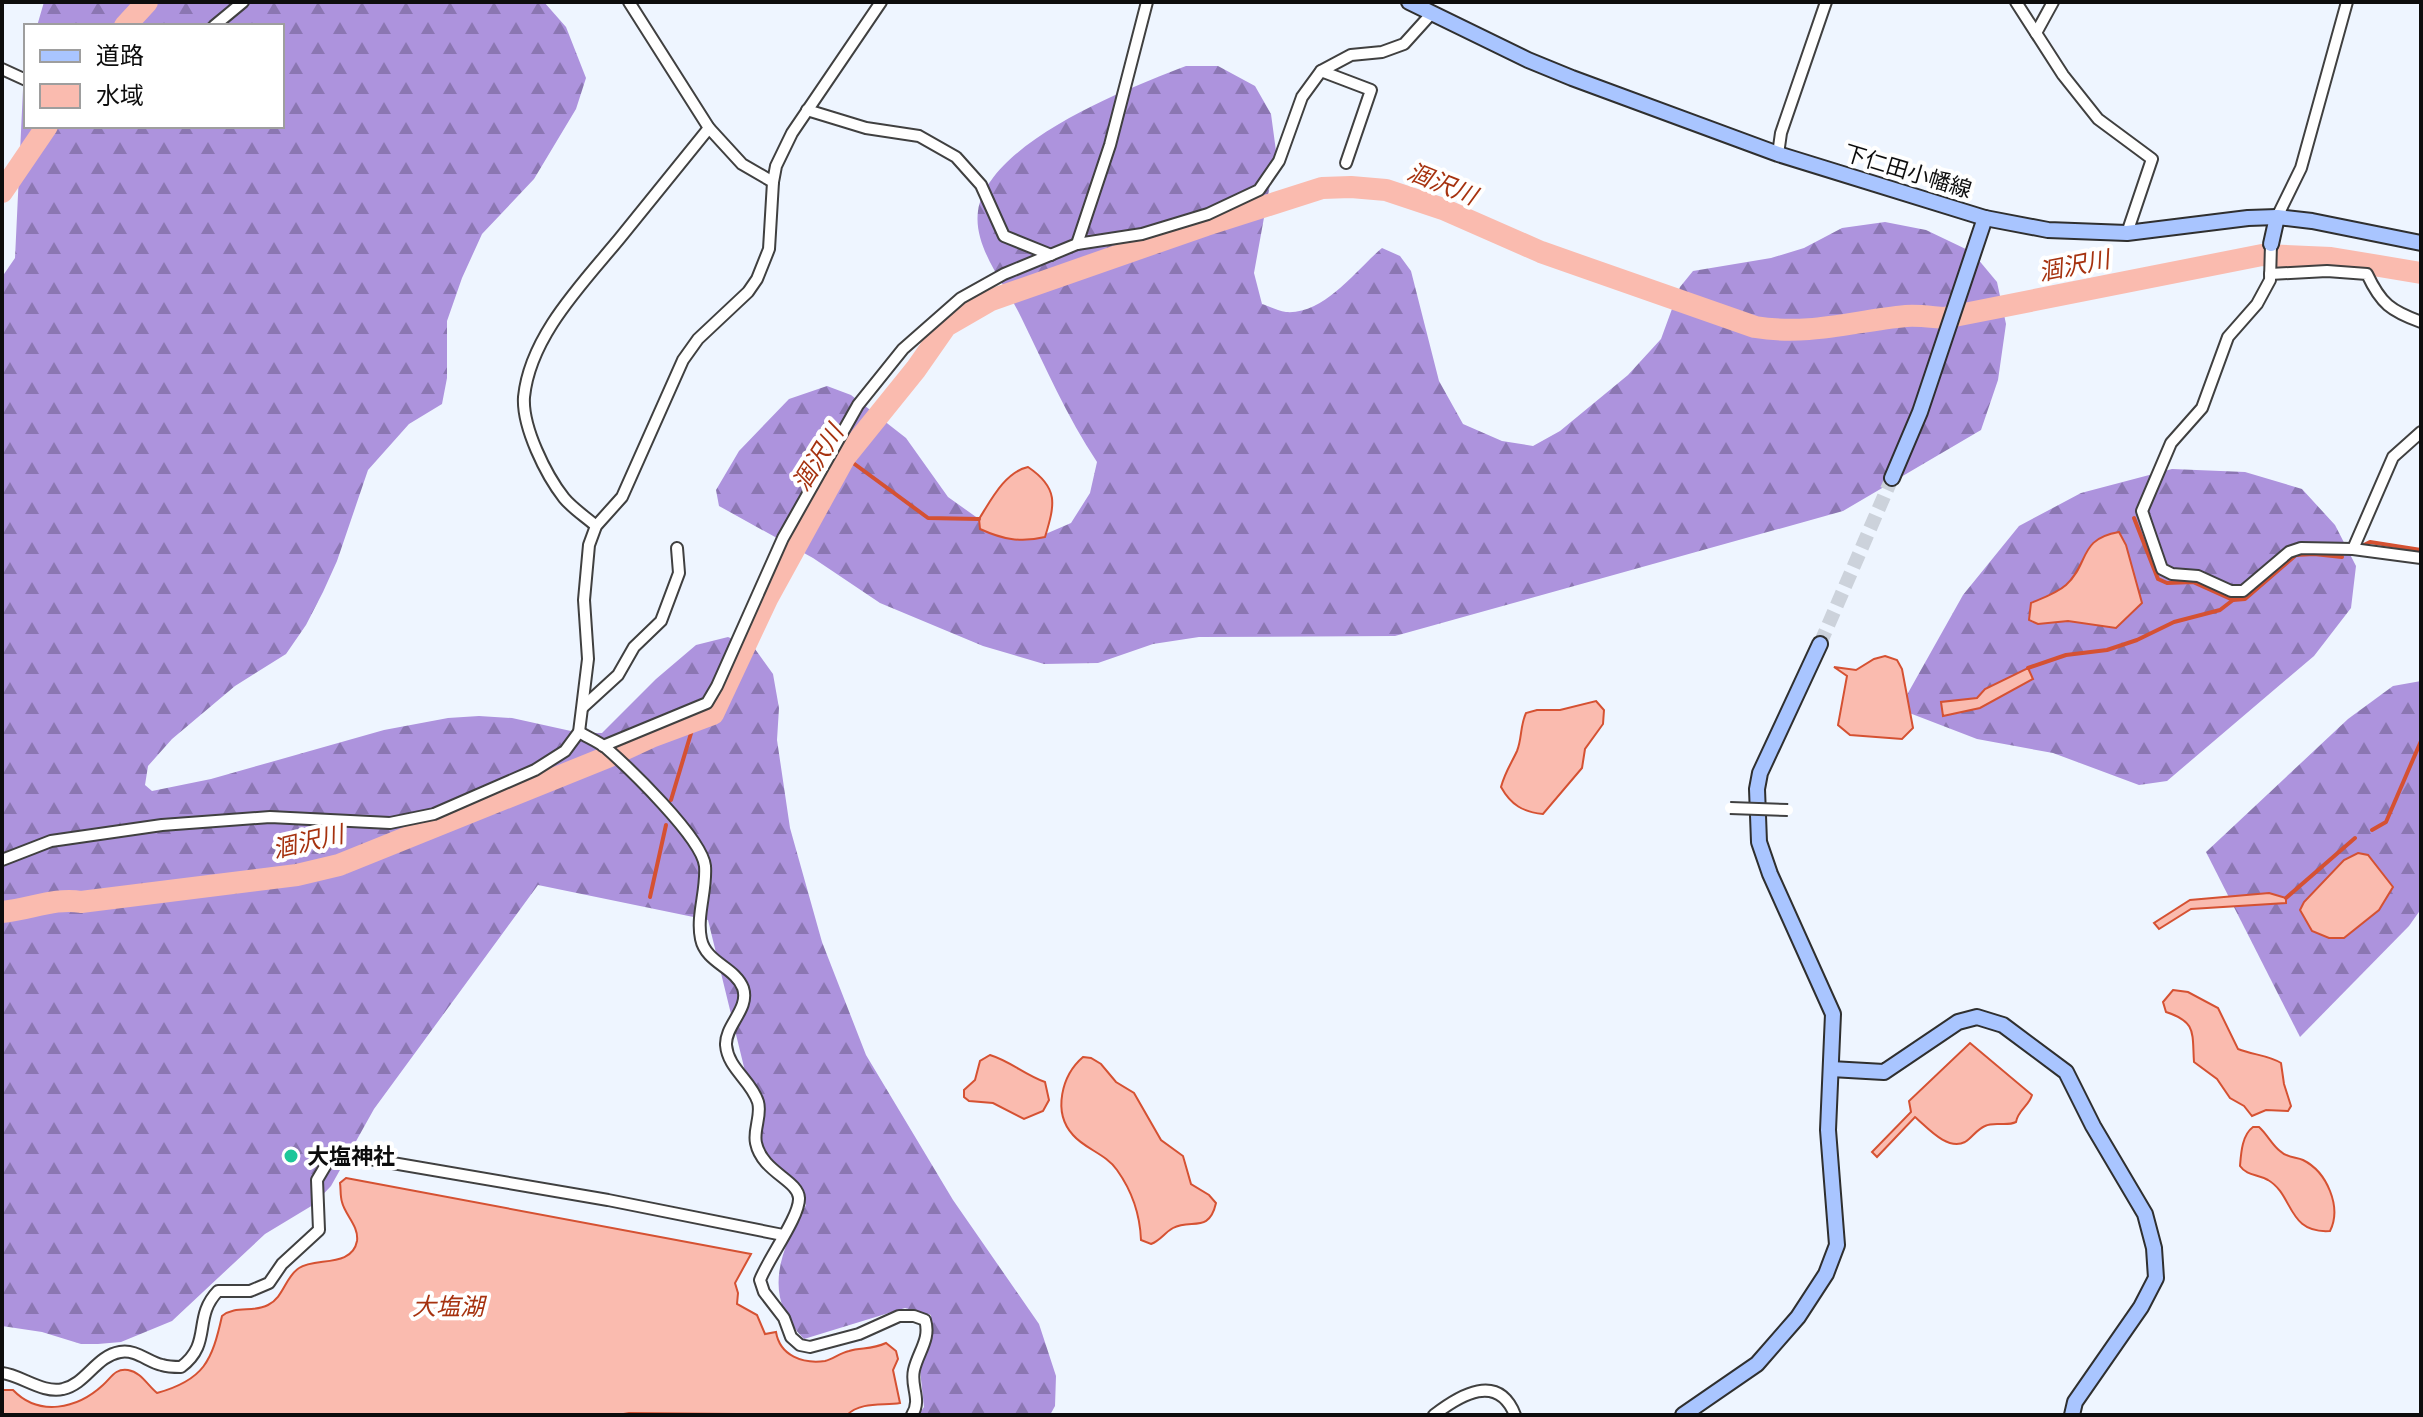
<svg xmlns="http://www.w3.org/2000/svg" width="2423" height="1417" viewBox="0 0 2423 1417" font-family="Georgia,'Noto Sans JP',serif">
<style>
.forest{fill:url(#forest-firs)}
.water{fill:#fabbaf;stroke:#d55132;stroke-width:2}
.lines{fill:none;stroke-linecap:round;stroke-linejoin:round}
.stream{stroke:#d55132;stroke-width:4}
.river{stroke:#fabbaf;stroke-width:22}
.secondary-tunnel{stroke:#ccd2db;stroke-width:14;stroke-dasharray:14 7;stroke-linecap:butt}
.street-casing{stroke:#404040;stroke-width:14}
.secondary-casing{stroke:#2f2f2f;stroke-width:18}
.street{stroke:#fff;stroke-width:10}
.secondary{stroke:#a9c5ff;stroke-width:14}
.street-bridge-casing{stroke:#404040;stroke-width:14;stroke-linecap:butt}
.street-bridge{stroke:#fff;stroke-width:10}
.poi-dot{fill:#1dc69a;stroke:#fff;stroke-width:3}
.labels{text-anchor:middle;stroke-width:8;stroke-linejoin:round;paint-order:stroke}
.street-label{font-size:22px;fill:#0d0d0d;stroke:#fff}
.poi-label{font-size:22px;font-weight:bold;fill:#0d0d0d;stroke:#fff;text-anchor:start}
.water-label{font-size:24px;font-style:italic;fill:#a6320f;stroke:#fff}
</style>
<defs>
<pattern id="forest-firs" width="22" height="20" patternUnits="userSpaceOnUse" patternTransform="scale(2)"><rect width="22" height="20" fill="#ad93dd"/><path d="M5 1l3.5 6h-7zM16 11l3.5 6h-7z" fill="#8b76b2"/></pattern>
</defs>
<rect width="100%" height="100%" fill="#eef5ff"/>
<g class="forest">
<path d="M44 2H544L566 27 586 78 576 109 534 179 482 234 462 278 447 321V378L442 404 409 424 368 470 337 561 323 592 306 625 286 654 235 686 172 739 148 766 145 785 152 791 211 779 384 730 448 718 479 716 512 718 580 733H602L656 679 696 645 728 637 755 649 773 674 779 708 777 740 790 828 822 942 866 1055 953 1200 1039 1324 1056 1376 1055 1406 1050 1415H918L924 1407 920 1370 931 1315 905 1308 804 1339C761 1296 780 1251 806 1205L800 1188 766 1157 708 920 538 885 374 1109 331 1186 313 1205 265 1234 172 1321 121 1342 98 1344H81L42 1332 2 1326V277L15 258 24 68 26 61V126H282V26H37Z"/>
<path d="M1186 66H1218L1255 86 1271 114 1276 151 1254 273 1262 304C1269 306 1278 311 1286 312 1324 315 1356 270 1382 248L1400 256 1411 271 1439 381 1463 424 1502 441 1533 446 1560 431 1628 375 1661 339 1680 287 1693 271 1771 258 1804 248 1842 228 1885 222 1926 230 1972 252 1997 282 2006 324 1998 380 1981 430 1843 511 1395 636 1199 637 1153 644 1098 663 1044 664 983 646 880 603 813 558 719 506 716 490 739 451 789 399 827 386 851 395 906 438 948 497 1000 534 1034 539 1071 523 1090 493 1097 462C1067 417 1045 366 1021 317 1006 285 973 248 978 211 988 142 1129 88 1186 66Z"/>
<polygon points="2172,469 2245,472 2302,489 2335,525 2356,566 2351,608 2314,656 2167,781 2139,785 2053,753 1977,739 1899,709 1963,595 2019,526 2081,493"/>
<polygon points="2421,681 2421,909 2409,926 2300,1037 2206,852 2348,719 2393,686"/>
</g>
<g class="water">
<path d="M1028 467C1059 488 1055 504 1045 537 1020 543 1002 539 980 529L979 519C991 500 1005 472 1028 467Z"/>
<path d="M2119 532 2126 545 2142 603 2116 628 2068 621 2038 624 2029 620 2031 603C2043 598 2057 593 2066 585 2090 563 2078 539 2119 532Z"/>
<polygon points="1885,656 1897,660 1902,669 1913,728 1902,739 1850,735 1838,725 1847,676 1834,667 1856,670 1874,659"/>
<polygon points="2028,668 2033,679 1980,708 1943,716 1941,702 1977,698 1985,689"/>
<path d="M1596 701 1604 710 1603 724 1585 749 1582 768 1543 814C1523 812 1511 805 1501 787 1505 772 1511 764 1517 751 1522 739 1520 726 1526 713L1537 710H1560Z"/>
<polygon points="2358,853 2368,855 2393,887 2379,910 2344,938 2329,938 2312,931 2300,910 2304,902 2344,860"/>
<polygon points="2269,893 2286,898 2286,903 2191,909 2159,929 2154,923 2190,900"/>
<path d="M2173 990 2188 992 2218 1008 2238 1049C2253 1055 2268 1055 2281 1063L2284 1084 2291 1106 2288 1111 2266 1110 2252 1116 2244 1106 2230 1098 2217 1079 2194 1062C2192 1033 2197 1022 2166 1012L2163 1002Z"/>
<path d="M1970 1043 2032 1095C2029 1106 2018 1110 2016 1122 2006 1127 1995 1121 1985 1126 1977 1129 1972 1138 1965 1142 1947 1151 1927 1127 1915 1117L1877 1157 1872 1152 1911 1112 1909 1101Z"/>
<path d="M990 1055C1010 1061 1025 1075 1045 1082L1049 1100 1043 1111 1024 1119 993 1103 969 1101 964 1097V1090L975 1080 980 1061Z"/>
<path d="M1083 1057 1091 1058 1101 1064 1116 1082 1134 1093 1161 1140 1183 1156 1191 1184 1209 1195 1216 1203C1209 1234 1191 1218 1173 1228 1164 1233 1161 1240 1151 1244L1141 1240C1140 1214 1132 1191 1117 1170 1106 1154 1085 1149 1073 1135 1052 1112 1062 1075 1083 1057Z"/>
<path d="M2253 1127H2259C2267 1134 2272 1145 2280 1151 2287 1158 2296 1157 2303 1160 2327 1172 2342 1207 2330 1231 2287 1234 2294 1195 2268 1180 2257 1174 2247 1176 2240 1166 2241 1153 2242 1135 2253 1127Z"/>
<path d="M346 1178 751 1254 735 1283 738 1293 737 1304 757 1315 765 1334 776 1332C780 1356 803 1364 825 1361 833 1359 840 1353 849 1351 861 1347 871 1350 886 1343L896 1351 898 1359 893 1370 900 1403C884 1406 861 1401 847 1415L629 1413 618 1415H2V1390H13C39 1417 77 1409 103 1385 111 1378 115 1368 128 1370 141 1372 148 1386 157 1393 204 1380 212 1361 222 1316 236 1305 252 1313 268 1305 284 1297 285 1277 299 1268 315 1257 352 1268 357 1241 359 1226 345 1215 342 1202 340 1196 341 1189 340 1183Z"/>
</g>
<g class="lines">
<g class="stream">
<polyline points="845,457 928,518 979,519"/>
<polyline points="2134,518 2158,579 2167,583 2193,582 2233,600"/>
<polyline points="2362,546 2370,542 2421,550"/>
<polyline points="2028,668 2066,655 2107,650 2137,640 2174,622 2220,610 2233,600 2245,599 2296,555 2314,554 2342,557"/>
<polyline points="671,800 695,720"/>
<polyline points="2372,830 2386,822 2421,741"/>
<polyline points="650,897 666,825"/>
<polyline points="2286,898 2355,838"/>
</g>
<g class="river">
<polyline points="125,26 147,2"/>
<polyline points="2,192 47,126"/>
<path d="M623 750 651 737 713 714 767 599 845 457 916 369 946 326 991 300 1206 225 1322 188 1351 187 1386 190 1443 209 1541 252 1755 327C1810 336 1853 321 1906 316 1918 315 1931 317 1944 318L2262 255 2331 258 2421 273"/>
<path d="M2 912C28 910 56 897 81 902L297 875 339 865 610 756"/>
</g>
<polyline class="secondary-tunnel" points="1820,644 1892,478"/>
<defs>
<g id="street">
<polyline points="629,2 709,128 742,164 773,182"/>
<polyline points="2016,2 2063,75 2098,119 2152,159 2127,233"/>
<polyline points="214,26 243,2"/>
<polyline points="2036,33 2053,2"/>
<polyline points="2,69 26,80"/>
<polyline points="1321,71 1371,90 1346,163"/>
<polyline points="807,110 866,128 919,136 956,157 981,185 1004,236 1051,255"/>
<polyline points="1778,154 1781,133 1826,2"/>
<polyline points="2277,217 2301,168 2347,2"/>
<polyline points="1077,244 1110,145 1147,2"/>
<polyline points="2271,244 2270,280 2257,304 2228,337 2202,408 2171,443 2142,511 2162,569 2172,574 2198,576 2231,591 2243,591 2289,552 2301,548 2353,549 2421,558"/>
<path d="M2270 274 2327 271 2367 274C2381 304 2391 311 2421 322"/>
<path d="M596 526C586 517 573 509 564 498 546 475 522 427 524 397 530 336 583 283 620 238 650 201 679 165 709 128"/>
<polyline points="2353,549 2393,457 2421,432"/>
<polyline points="583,707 618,675 634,647 661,621 679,573 677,548"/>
<path d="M579 732C587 737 597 741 605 747 628 767 702 838 705 866 707 890 696 916 701 939 706 963 735 967 743 988 750 1009 725 1025 726 1045 728 1069 751 1080 758 1102 762 1115 753 1130 756 1143 762 1172 798 1180 799 1198 800 1216 768 1259 760 1280L764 1292 784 1318 791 1337 800 1345 810 1347 859 1334 899 1316H914L925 1320C931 1339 918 1352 914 1370 910 1387 922 1399 912 1415"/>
<polyline points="603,746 707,703 717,686 783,538 858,405 903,349 961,298 1004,274 1077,244 1142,234 1208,214 1259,190 1279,161 1302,97 1321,71 1351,55 1382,52 1404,44 1432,13"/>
<polyline points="2,860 51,841 162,825 270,817 390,823 434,814 535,770 565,751 579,732 582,708 588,659 584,600 589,545 596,526 622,497 683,360 698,339 748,292 757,279 769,249 773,182 776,166 792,133 881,2"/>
<path d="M2 1373C21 1375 43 1394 63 1389 86 1384 96 1356 120 1352 136 1349 148 1362 162 1365 168 1367 175 1367 181 1367 213 1343 192 1318 218 1291H250L269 1283 282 1264 319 1230 317 1180 330 1158 340 1154 608 1200 783 1235"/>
<path d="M1434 1415C1460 1395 1498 1372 1515 1415"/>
</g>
<g id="secondary">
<polyline points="1409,2 1528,60 1572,78 1778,154 1985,218 2048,230 2127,233 2248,218 2277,217 2312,221 2421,243"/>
<polyline points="2271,244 2277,217"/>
<polyline points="1892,478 1920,412 1985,218"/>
<polyline points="1831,1069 1884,1072 1958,1022 1977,1017 2003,1025 2066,1072 2093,1126 2145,1214 2154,1248 2156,1278 2141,1307 2075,1402 2072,1415"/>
<polyline points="1683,1415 1757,1364 1798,1317 1826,1274 1837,1245 1828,1130 1833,1014 1770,874 1759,842 1757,789 1760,773 1820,644"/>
</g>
</defs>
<use href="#street" class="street-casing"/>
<use href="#secondary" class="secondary-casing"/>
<use href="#street" class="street"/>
<use href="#secondary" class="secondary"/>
<defs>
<polyline id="street-bridge" points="1730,808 1788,810"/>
</defs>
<use href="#street-bridge" class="street-bridge-casing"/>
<use href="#street-bridge" class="street-bridge"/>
</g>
<circle class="poi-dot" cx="291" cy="1156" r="8"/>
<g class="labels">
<g class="street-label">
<text transform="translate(1908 171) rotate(17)" y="8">下仁田小幡線</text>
</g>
<g class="poi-label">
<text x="307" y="1164">大塩神社</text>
</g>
<g class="water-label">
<text transform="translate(1442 184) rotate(22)" y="8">涸沢川</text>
<text transform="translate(2074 266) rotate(-11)" y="8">涸沢川</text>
<text transform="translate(818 458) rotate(-58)" y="8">涸沢川</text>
<text transform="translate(308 842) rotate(-13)" y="8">涸沢川</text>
<text x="448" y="1315">大塩湖</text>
</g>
</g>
<rect width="2423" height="1417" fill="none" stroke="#0d0d0d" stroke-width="8"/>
<rect x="24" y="24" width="260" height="104" fill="#ffffff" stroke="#9e9e9e" stroke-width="2"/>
<rect x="40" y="50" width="40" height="12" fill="#a9c5ff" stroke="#9e9e9e" stroke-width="2"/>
<text x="96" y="64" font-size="24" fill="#0d0d0d">道路</text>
<rect x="40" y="84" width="40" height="24" fill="#fabbaf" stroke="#9e9e9e" stroke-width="2"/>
<text x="96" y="104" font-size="24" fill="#0d0d0d">水域</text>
</svg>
